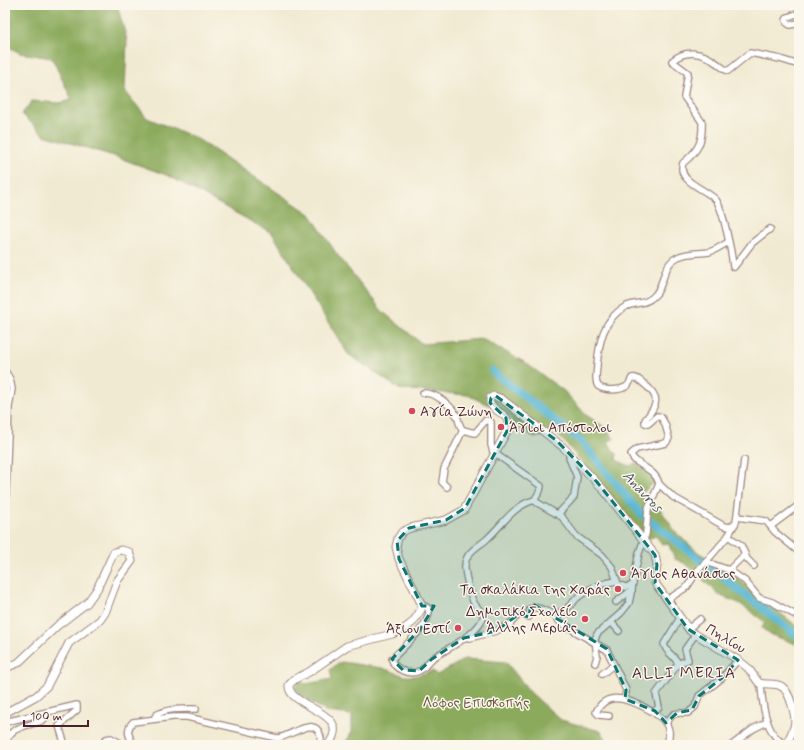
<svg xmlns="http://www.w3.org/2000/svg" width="804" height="750" viewBox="0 0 804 750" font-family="Mynerve,sans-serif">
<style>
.forest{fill:#8baa5c;stroke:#6a6444}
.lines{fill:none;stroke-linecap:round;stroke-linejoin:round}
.river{stroke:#52b4d0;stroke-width:8}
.minor-casing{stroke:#9e847e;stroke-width:8}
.major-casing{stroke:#9e847e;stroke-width:9}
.minor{stroke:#fff;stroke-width:5.5}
.major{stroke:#fff;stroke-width:7}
.marked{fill:#0f766e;fill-opacity:0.2;stroke:#0f766e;stroke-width:3;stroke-dasharray:8 5;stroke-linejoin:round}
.poi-dot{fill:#d1495b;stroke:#fbf7ec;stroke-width:1.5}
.labels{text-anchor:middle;stroke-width:3;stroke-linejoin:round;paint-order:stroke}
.poi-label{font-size:14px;fill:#4a1f2b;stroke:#fbf7ec;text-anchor:start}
.street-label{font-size:14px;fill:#4a1f2b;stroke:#fbf7ec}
.park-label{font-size:14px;fill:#68513d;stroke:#fbf7ec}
.water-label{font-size:15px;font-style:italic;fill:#4d5365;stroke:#fbf7ec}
.quarter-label{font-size:16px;letter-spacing:1px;fill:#4a1f2b;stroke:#fbf7ec}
</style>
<rect width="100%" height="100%" fill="#fbf7ec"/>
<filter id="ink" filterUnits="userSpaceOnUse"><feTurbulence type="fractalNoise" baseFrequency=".025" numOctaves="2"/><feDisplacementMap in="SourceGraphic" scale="8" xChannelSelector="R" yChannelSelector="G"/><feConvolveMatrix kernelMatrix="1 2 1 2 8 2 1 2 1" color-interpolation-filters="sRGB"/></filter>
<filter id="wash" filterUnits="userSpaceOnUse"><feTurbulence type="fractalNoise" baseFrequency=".012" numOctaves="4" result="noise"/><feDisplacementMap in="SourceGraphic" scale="16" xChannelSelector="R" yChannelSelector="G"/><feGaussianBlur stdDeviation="0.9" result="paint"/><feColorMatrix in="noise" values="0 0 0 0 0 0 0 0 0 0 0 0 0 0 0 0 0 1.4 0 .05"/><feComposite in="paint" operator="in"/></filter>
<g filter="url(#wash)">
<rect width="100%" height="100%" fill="#f1ead2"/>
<g class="forest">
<polygon points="5,5 117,5 127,40 125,91 147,118 196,138 310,214 336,253 382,311 422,344 482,339 524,362 564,391 586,415 606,428 614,439 608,441 612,449 617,454 616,460 630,466 635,463 652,475 656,481 640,495 647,502 647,505 650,508 658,506 677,534 699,553 726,569 799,628 799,645 769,634 762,628 765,622 739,603 721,596 684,563 675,559 668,543 662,544 656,536 647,539 563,440 550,429 545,435 535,438 513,423 510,417 494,403 488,405 468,395 399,389 348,354 272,233 169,176 114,156 44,135 22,114 32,101 60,103 72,100 52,58 20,53 5,45"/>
<polygon points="465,659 506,662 531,693 561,720 600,731 611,745 344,745 352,732 352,715 327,712 297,693 295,688 299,681 306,684 332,679 330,670 338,663 342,662 382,668 405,676 415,676 433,671 437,675"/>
</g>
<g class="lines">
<polyline class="river" points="492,371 582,442 640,513 799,637"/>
</g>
</g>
<g filter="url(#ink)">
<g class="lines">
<defs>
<g id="minor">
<polyline points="799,13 788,17 786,20 787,23 790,25 799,23"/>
<path d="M733 267C732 254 723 209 716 200 707 189 676 182 683 163 698 151 703 142 702 122L684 97 688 73 672 61C685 49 702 52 715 62 720 65 723 69 728 71L750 53 780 59 799 65"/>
<polyline points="734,267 752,243 770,229"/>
<polyline points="5,371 10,379 12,389 9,407 5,517"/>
<path d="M423 393C435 392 451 405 457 416 459 421 459 426 463 430L475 433 486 420 491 422V445L493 452 541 486 540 491 535 499 536 502 562 517 576 536 602 555 612 567 618 584 625 587 632 586"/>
<polyline points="659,484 673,497 724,526 730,527 735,524"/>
<polyline points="447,487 442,482 444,469 463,430"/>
<polyline points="558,514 574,497 577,477 569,458 570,454"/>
<polyline points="737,517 766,521 775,532 799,552"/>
<polyline points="771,526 799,505"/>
<polyline points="728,536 741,545 747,559 754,566"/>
<polyline points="706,562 728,536 736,522 744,460"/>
<polyline points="729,570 745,554"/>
<polyline points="667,600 687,587 698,570 706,562 729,570 745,581 759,598 772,602 799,617"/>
<polyline points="616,602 632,590"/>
<path d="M422 606 427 607 429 611C430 625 401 649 392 659 393 669 410 676 419 671 425 669 427 662 433 658 446 649 481 633 484 615 481 611 477 608 474 603 471 598 464 571 465 565 466 551 480 546 488 538 502 525 515 504 535 500"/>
<polyline points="552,614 561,623 607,650 626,690 625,699"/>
<polyline points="611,622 619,631"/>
<polyline points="688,629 700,619"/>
<path d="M466 637 470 638 496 631 510 624 519 614 529 617 530 609C538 603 548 616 558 613 567 611 571 604 577 598 588 588 602 583 616 581"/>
<path d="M595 663 597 656 595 640 597 634 621 613 629 603 639 553 646 534 648 509 659 484C656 468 633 465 631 454L637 449 666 443 669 438 665 424 661 417 657 416 648 424 645 423V420C658 404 661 397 643 383 639 380 637 377 632 378 630 381 629 385 627 386 620 391 604 391 598 386 594 380 597 372 597 365 599 343 603 319 625 307 634 302 645 305 653 297 664 288 662 269 673 260 683 252 697 254 709 252 716 250 722 246 728 242"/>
<polyline points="679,663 688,660 685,649 695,635"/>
<polyline points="602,674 613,665"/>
<path d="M761 684C762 702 766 738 787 745"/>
<path d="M655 711 659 707 656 694 678 664C676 656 666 654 664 644L680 618"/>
<path d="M609 716 599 715 596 712C606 691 626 699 642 706 657 714 677 724 666 745"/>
<path d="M154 719 156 715C167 708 183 709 196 709"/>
<polyline points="5,722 77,705 77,710 59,726 65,745"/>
<path d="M666 723C675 711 674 713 688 713L695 707 699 696 722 678 738 660"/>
<path d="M7 745C5 727 29 726 41 721L45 718V713"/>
<polyline points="115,745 107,742 106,739 111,738 124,745"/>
<path d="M134 745C129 737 125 730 133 722L173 717H187L277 738C290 738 317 712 321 739L317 745"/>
<polyline points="732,745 753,729 767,722"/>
</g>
<g id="major">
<polyline points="5,668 18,663 57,626 87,603 97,589 114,552 121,550 129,552 132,561 117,581 105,613 100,620 69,643 47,686 36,696 5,713"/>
<path d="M328 745C355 711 287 708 289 685L295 679 309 672 347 646 392 634 404 629 413 622 421 610V603L399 559 396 547 398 538 402 532 410 528 446 520 464 510 507 431C512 411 497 416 490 403V398L494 396 502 399 563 447 602 488 655 555 657 565 655 583 690 631 738 660 748 668 759 683C766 685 775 683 781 686 790 691 797 718 794 727 792 734 788 738 787 745"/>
</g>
</defs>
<use href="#minor" class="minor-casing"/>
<use href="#major" class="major-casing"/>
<use href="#minor" class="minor"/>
<use href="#major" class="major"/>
</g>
</g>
<path class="marked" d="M496 396 556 440 597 482 655 555 657 565 655 583 688 629 738 660 722 678 699 696 692 710 677 713 666 723 655 711 625 699 626 690 607 649 531 603 529 617 519 614 496 631 464 638 432 659 419 671 403 670 392 659 421 628 434 606H422L399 559 397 541 409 528 446 520 465 508 507 431 506 418 490 403 491 398Z"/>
<g class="poi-dot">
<circle cx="412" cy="411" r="4"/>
<circle cx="501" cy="427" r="4"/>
<circle cx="623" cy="573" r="4"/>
<circle cx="618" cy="589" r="4"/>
<circle cx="585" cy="619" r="4"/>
<circle cx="458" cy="628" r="4"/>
</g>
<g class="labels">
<g class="poi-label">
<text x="420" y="416">Αγία Ζώνη</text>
<text x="509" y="432">Άγιοι Απόστολοι</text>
<text x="631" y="578">Άγιος Αθανάσιος</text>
<text x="610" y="594" text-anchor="end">Τα σκαλάκια της Χαράς</text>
<text x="577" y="616" text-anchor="end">Δημοτικό Σχολείο<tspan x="577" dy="16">Άλλης Μεριάς</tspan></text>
<text x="450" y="633" text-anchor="end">Άξιον Εστί</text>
</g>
<g class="street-label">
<text transform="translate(726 638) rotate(31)" y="5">Πηλίου</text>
</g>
<g class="park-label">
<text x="476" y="707">Λόφος Επισκοπής</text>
</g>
<g class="water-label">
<text transform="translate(643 491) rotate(47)" y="5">Anavros</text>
</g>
<g class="quarter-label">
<text x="684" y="678">ALLI MERIA</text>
</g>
</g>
<rect width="804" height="750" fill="none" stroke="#fbf7ec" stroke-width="20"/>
<path d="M24 720v6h64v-6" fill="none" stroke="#4a1f2b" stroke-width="2"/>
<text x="30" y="720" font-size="12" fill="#4a1f2b" stroke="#fbf7ec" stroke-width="3" paint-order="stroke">100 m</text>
</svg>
